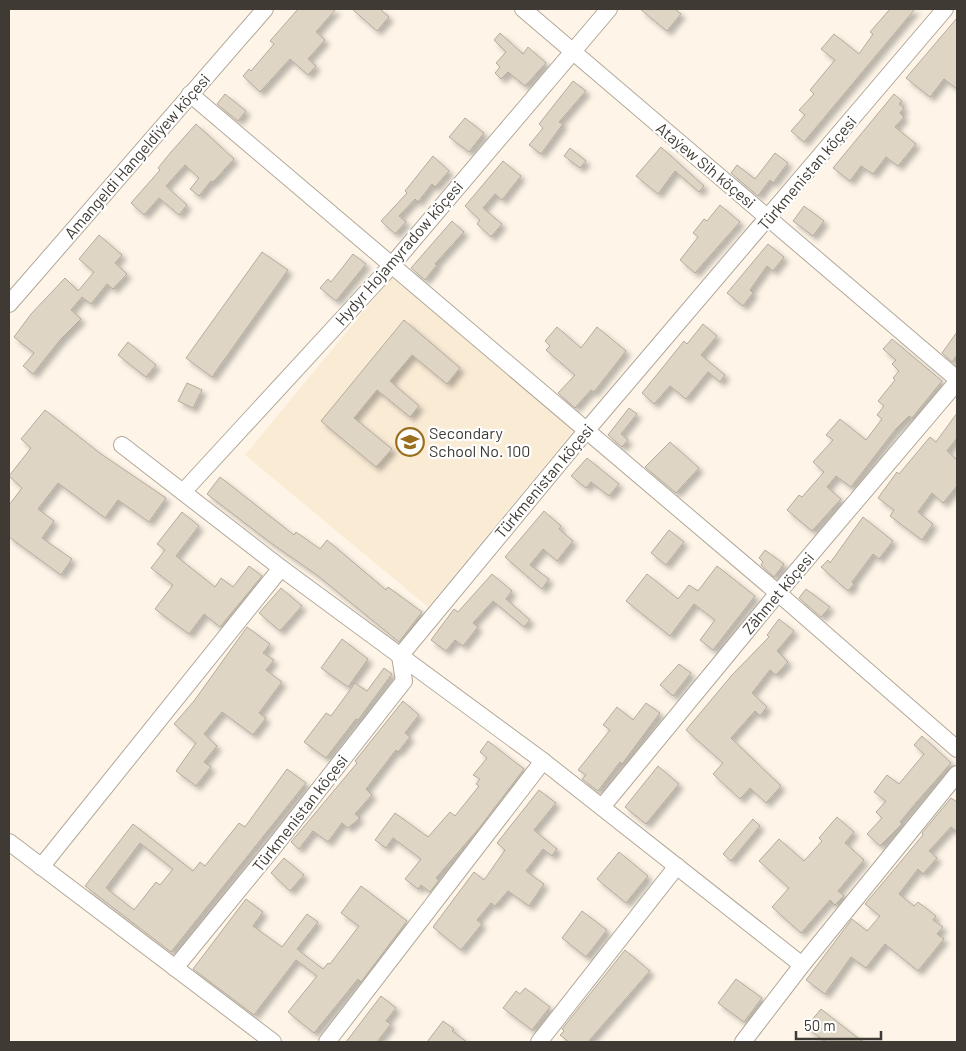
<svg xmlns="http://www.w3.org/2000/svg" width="966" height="1051" viewBox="0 0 966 1051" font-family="Barlow,sans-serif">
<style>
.built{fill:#faebd5}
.building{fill:#dfd5c5;stroke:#b4ab9c;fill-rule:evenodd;filter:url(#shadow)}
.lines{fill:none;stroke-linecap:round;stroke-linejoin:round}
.minor-casing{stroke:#b1a899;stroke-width:18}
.minor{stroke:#fff;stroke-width:16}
.labels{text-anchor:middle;stroke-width:4.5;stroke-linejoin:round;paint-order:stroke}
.street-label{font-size:16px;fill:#3f3b34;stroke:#fff}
.poi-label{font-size:16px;fill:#3f3b34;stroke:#fff;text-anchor:start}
</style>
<defs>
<filter id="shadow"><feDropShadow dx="4.5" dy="4.5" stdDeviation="2.5" flood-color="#0004"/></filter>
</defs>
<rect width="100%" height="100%" fill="#fef5e8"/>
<polygon class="built" points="392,277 574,430 428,607 245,455"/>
<g class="building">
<polygon points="298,9 336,9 316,32 325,40 308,59 316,66 308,75 290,59 260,92 243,76 249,69 251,71 274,44 270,41"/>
<polygon points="352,9 380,9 389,17 377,31"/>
<polygon points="640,9 675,9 681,14 667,31"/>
<polygon points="890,9 915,9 804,142 791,131 805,115 799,110 814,94 810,90 835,60 821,49 834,34 859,54 873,34 870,32"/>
<polygon points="957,18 957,89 944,79 930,97 906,78"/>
<polygon points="500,33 523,54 528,47 546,63 525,86 508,72 501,79 495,73 500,67 496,63 506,52 494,40"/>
<polygon points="573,81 586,91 559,122 563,124 541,154 529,145 543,128 539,124"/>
<polygon points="225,94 246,111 238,121 217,104"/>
<polygon points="894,94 902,101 899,104 904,108 900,113 904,117 895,127 916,144 898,166 886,157 873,174 861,166 850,181 833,168"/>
<polygon points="465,118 484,133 469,152 449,137"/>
<polygon points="196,124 234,159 213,182 211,181 199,196 190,189 199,178 185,165 166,186 187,205 179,215 159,198 144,215 131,203 160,170 158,168 171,152"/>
<polygon points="661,147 704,186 699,192 675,171 658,194 636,176"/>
<polygon points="570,148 586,161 580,168 564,156"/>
<polygon points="775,153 788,163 773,183 770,180 758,196 731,173 737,165 755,179"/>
<polygon points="433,156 449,171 435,187 432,184 418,202 415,199 399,216 406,222 395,234 381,221 407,193 405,191"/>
<polygon points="503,161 521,176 502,200 495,194 483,208 502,224 491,237 477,224 480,220 465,206"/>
<polygon points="720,205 740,222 695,273 680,260 698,237 693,233 704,219 707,221"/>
<polygon points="804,206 824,221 813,236 793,221"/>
<polygon points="452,221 464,232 435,264 437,265 425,280 411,268"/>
<polygon points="99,235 122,255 115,263 127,274 113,289 107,284 91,304 82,297 71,310 81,319 60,340 33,374 23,366 34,353 14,337 31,314 65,278 78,291 94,272 79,259"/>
<polygon points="768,244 784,257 773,271 767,266 750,290 753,293 743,306 727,293"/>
<polygon points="262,252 288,270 212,377 186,358"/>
<polygon points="353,254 366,264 336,301 320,288 328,279 331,282"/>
<polygon points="404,320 460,368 447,384 412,355 390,381 419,406 410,417 377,390 354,418 392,449 376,467 321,421"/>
<polygon points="703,324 717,336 701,355 725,375 720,382 708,372 686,399 670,386 654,404 642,393 684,341 687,344"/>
<polygon points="557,327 581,348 597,327 626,351 594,392 591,390 575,408 558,393 575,375 546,350 550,346 545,341"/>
<polygon points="957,332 957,355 952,362 942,353"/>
<polygon points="892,339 942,381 912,418 909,416 895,430 851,487 836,476 827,487 841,499 812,531 787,510 799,495 802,497 824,472 813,462 833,440 826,435 840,419 866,440 882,419 877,415 884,406 878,401 895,380 893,378 899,371 892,364 896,360 883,349"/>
<polygon points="128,342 156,365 146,377 118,355"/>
<polygon points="187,383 202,390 193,408 178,401"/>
<polygon points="629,408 637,414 621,434 628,440 622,447 608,435"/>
<polygon points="45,410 101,454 166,498 149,522 118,500 105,518 58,483 38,509 54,521 42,538 72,559 61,575 9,537 9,505 22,488 9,476 31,448 21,439"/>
<polygon points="957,413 957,438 947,451 957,460 957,486 943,503 932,493 918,512 933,524 922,540 890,516 894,510 878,498 897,472 899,474 930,437 936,442"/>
<polygon points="670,442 699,468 676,493 645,467"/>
<polygon points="587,458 619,484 609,496 591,482 586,488 571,476"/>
<polygon points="220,477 294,535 296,532 320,549 327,540 386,590 388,587 422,612 399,642 317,575 271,543 207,494"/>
<polygon points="544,511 561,526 559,529 573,541 557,561 543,549 530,565 549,579 542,589 505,557"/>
<polygon points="182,512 199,526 176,556 215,587 221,578 233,587 249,566 262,576 220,627 204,614 189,634 155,609 173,585 151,568 165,550 157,544"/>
<polygon points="863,517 893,541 879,559 873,554 852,582 854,584 848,591 821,567 828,560 830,563"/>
<polygon points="669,530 684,542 666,565 651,553"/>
<polygon points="765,550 784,564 774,577 761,565 763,562 759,558"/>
<polygon points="717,566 755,596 713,650 700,640 715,620 694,604 670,636 626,601 647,574 678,599 689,585 698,591"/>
<polygon points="492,574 512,591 506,599 530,620 524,627 493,601 473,623 478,627 463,646 455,640 446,651 431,640 454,609 458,612"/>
<polygon points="281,588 302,606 280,631 259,613"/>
<polygon points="806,589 830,607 821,617 799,598"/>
<polygon points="779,619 794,631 777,651 788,662 776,675 770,670 752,693 767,707 760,716 755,711 731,738 781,786 766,803 750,788 740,799 713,774 723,763 686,730 732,675 769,637 767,635"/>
<polygon points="247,627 270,644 263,653 274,660 266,670 282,682 259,713 266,718 253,735 222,712 204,734 217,746 204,762 211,767 196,786 176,771 196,743 174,724 194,701"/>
<polygon points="342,639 368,659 348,687 321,668"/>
<polygon points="679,664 691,673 673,696 660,685"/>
<polygon points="384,668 392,674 358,720 356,719 326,758 304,742 326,713 331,716 355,683 367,691"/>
<polygon points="403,701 419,715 405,733 410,737 398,752 396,750 366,789 372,795 355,814 360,818 348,828 342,823 328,842 313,831 299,849 291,842 357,763 355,761"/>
<polygon points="646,703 660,713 622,764 620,762 598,791 582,779 586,775 578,770 610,730 603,725 617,707 633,720"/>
<polygon points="922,736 951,763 915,804 900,822 902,824 880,846 867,834 882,818 876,812 886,801 874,792 887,775 899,784 924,754 914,745"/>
<polygon points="488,741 524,769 480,827 436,878 439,880 430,892 421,885 418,889 405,879 421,859 393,838 386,848 375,840 395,813 428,837 450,812 455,816 479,786 476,784 480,779 473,775 487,758 480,752"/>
<polygon points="658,766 679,784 646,824 625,807"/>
<path d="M287 769 306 783 171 952 85 886 133 824 193 871 200 862 205 866 239 823 245 827ZM140 843 173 869 160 885 156 882 134 910 106 888Z"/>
<polygon points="539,790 556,803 534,830 557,849 552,856 543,849 526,871 544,884 529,906 508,891 495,906 491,903 477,920 482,924 461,950 433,927 474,872 484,880 505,850 497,843"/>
<polygon points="951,798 957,802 957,832 951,827 929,851 937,858 923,874 918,869 899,894 914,906 918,902 936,916 933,920 943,927 937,934 944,939 918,971 885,944 866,968 851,957 825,994 806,980 852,919 867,931 880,916 865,904 923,835 922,833"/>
<polygon points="837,817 854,832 845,843 864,860 838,891 844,896 835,905 830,900 801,933 772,907 789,888 759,861 779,839 804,861 822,841 819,838"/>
<polygon points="753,819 760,826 731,861 723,854"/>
<polygon points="619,852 648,876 626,903 597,879"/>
<polygon points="284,858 304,875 290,891 271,873"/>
<polygon points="361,886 407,921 361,982 358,979 314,1033 288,1012 317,976 296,960 254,1015 193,969 246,899 263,912 253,926 282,947 307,914 318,922 297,949 323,969 328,963 330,964 359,926 341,913"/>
<polygon points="582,911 607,930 586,957 562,938"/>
<polygon points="625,950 650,971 588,1042 569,1042 560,1035 564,1031 562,1029"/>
<polygon points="736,979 762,998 744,1022 718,1003"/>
<polygon points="525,988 550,1007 532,1030 503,1008 516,991 520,994"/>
<polygon points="381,996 396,1008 386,1021 391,1024 377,1042 346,1042"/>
<polygon points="821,1009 863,1042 826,1042 806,1027"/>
<polygon points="443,1021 454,1029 452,1031 467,1042 427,1042"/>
</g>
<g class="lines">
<defs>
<g id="minor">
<polyline points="523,9 957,379"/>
<polyline points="190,94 778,593 957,749"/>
<polyline points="9,304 265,9"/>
<polyline points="122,445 281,568 543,761 802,965"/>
<polyline points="183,492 391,266 609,9"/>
<polyline points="602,807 778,593 957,382"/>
<polyline points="9,842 273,1042"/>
<polyline points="41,867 281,568"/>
<polyline points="175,968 273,848 404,681 400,656 586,431 945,9"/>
<polyline points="327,1042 543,761"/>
<polyline points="539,1042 677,866"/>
<polyline points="743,1042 802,965 957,774"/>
</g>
</defs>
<use href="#minor" class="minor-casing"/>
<use href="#minor" class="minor"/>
</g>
<defs>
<symbol id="school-ring" viewBox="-11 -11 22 22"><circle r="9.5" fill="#fff" stroke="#996e1c" stroke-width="1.5"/><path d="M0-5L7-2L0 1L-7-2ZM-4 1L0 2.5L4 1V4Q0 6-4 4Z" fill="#996e1c"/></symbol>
</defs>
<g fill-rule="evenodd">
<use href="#school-ring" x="394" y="426" width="32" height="32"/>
</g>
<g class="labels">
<g class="street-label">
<text transform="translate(137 156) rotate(-49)" y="6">Amangeldi Hangeldiýew köçesi</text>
<text transform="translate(706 165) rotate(40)" y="6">Ataýew Sih köçesi</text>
<text transform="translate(807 173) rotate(-50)" y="6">Türkmenistan köçesi</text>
<text transform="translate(399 253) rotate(-49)" y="6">Hydyr Hojamyradow köçesi</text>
<text transform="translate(544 481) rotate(-50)" y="6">Türkmenistan köçesi</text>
<text transform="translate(778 593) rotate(-50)" y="6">Zähmet köçesi</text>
<text transform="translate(300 813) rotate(-52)" y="6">Türkmenistan köçesi</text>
</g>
<g class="poi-label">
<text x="429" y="439">Secondary<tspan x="429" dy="18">School No. 100</tspan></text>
</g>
</g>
<rect width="966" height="1051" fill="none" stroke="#3f3b34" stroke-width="20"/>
<path d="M796 1031v8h85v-8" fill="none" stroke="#3f3b34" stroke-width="2.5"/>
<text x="804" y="1031" font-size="15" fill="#3f3b34" stroke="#ffffff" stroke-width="4" paint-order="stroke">50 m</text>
</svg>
